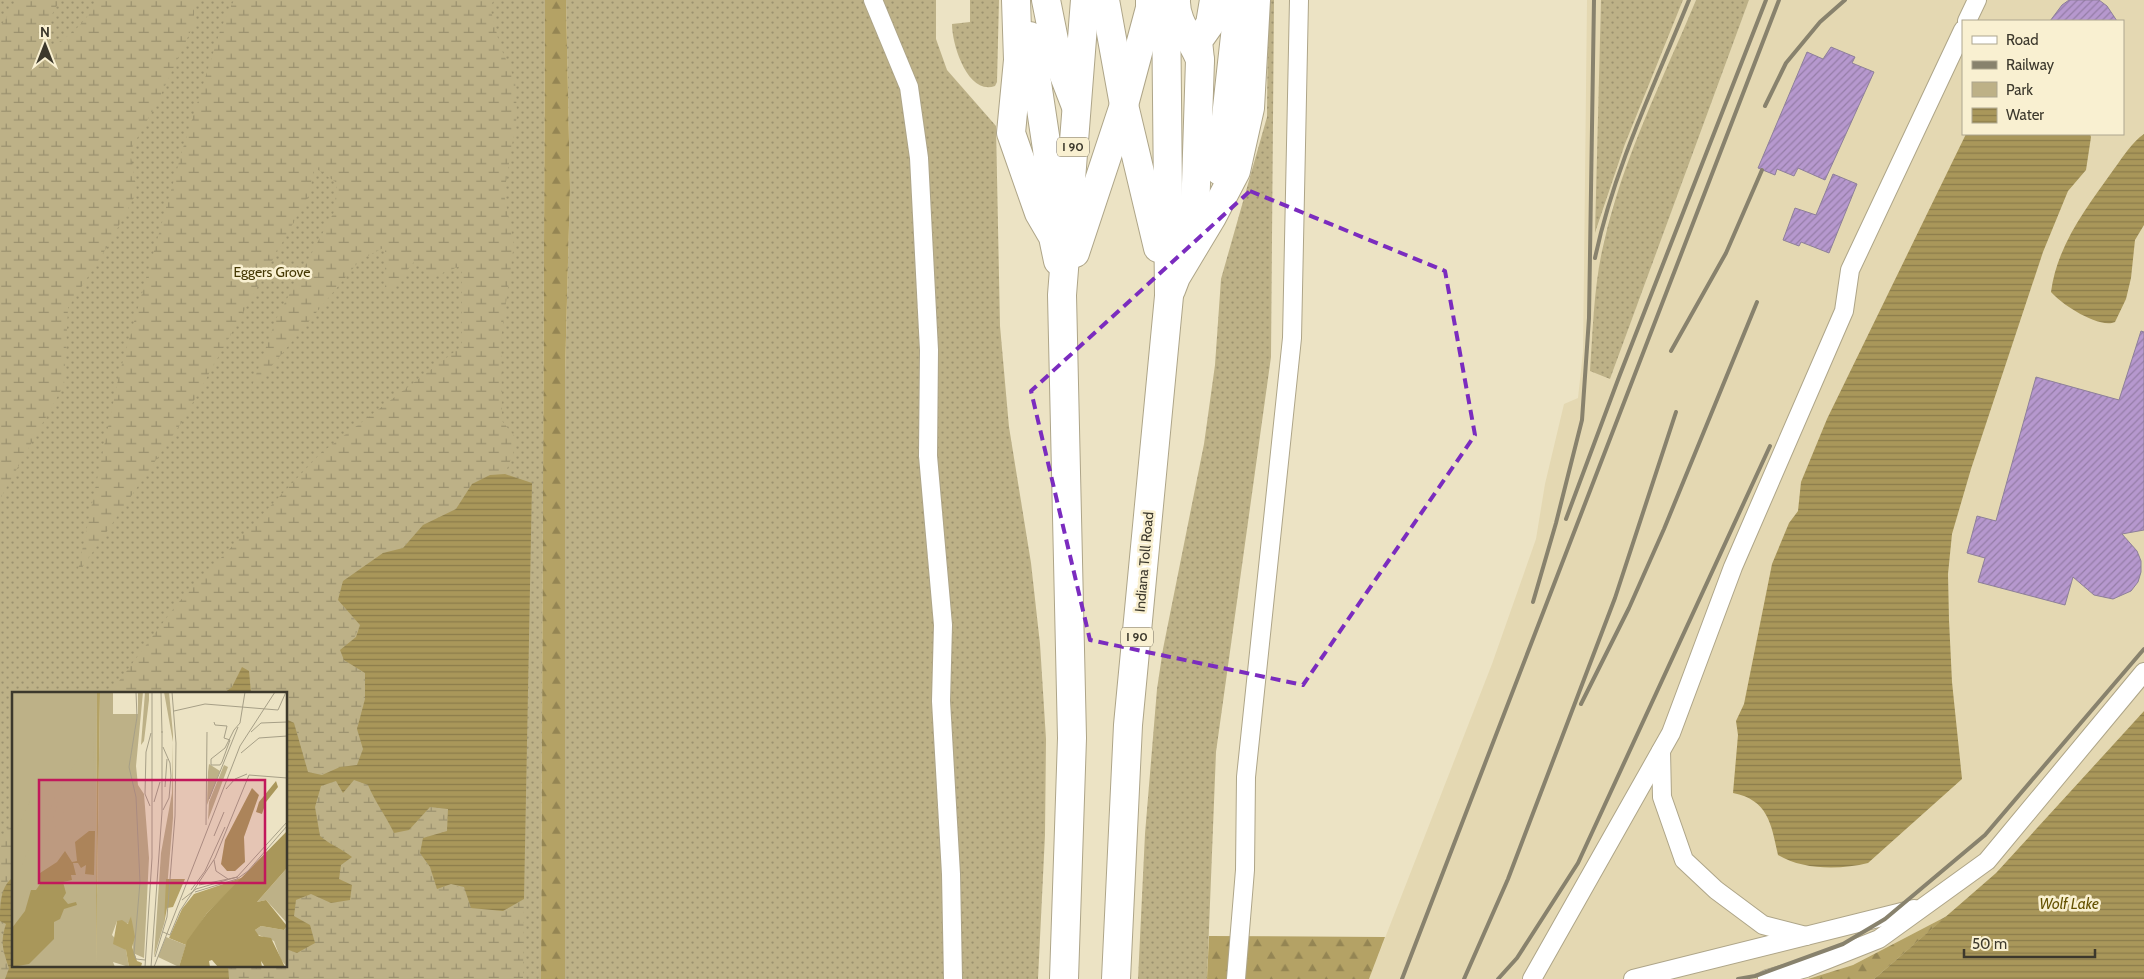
<svg xmlns="http://www.w3.org/2000/svg" width="2144" height="979" viewBox="0 0 2144 979" font-family="Cabin,sans-serif">
<style>
.built{fill:#e4d8b2;fill-rule:evenodd}
.green{fill:url(#green-dots);fill-rule:evenodd}
.forest{fill:url(#forest-firs)}
.wetland{fill:url(#wetland-marsh)}
.water{fill:url(#water-rules)}
.building{fill:url(#building-hatch);stroke:#8d7f99}
.lines{fill:none;stroke-linecap:round;stroke-linejoin:round}
.minor-casing{stroke:#aea588;stroke-width:20}
.motorway-casing{stroke:#aea588;stroke-width:30}
.minor{stroke:#fff;stroke-width:18}
.motorway{stroke:#fff;stroke-width:28}
.rail{stroke:#88826d;stroke-width:4}
.marked{fill:none;stroke:#7b2cbf;stroke-width:4;stroke-dasharray:10 6;stroke-linejoin:round}
.labels{text-anchor:middle;stroke-width:5;stroke-linejoin:round;paint-order:stroke}
.shield{fill:#f9f0d1;stroke:#756f5e;stroke-width:1}
.shield-label{font-size:12px;font-weight:bold;fill:#3c382c}
.park-label{font-size:14px;fill:#453804;stroke:#f9f0d1}
.street-label{font-size:14px;fill:#3c382c;stroke:#f9f0d1}
.water-label{font-size:15px;font-style:italic;fill:#645100;stroke:#f9f0d1}
.inset-road{fill:none;stroke:#a69f87;stroke-width:1}
.view{fill:#c2185b;fill-opacity:0.15;stroke:#c2185b;stroke-width:2.5}
.inset-edge{fill:none;stroke:#3c382c;stroke-width:2.5}
</style>
<defs>
<pattern id="green-dots" width="8" height="8" patternUnits="userSpaceOnUse" patternTransform="scale(1.25)"><rect width="8" height="8" fill="#bdb187"/><path d="M2 2h.1M6 6h.1" fill="none" stroke="#9b916f" stroke-width="1.8" stroke-linecap="round"/></pattern>
<pattern id="forest-firs" width="22" height="20" patternUnits="userSpaceOnUse" patternTransform="scale(1.25)"><rect width="22" height="20" fill="#b4a265"/><path d="M5 1l3.5 6h-7zM16 11l3.5 6h-7z" fill="#948553"/></pattern>
<pattern id="wetland-marsh" width="20" height="14" patternUnits="userSpaceOnUse" patternTransform="scale(1.25)"><rect width="20" height="14" fill="#bdb187"/><path d="M1 5h8M5 5V1M11 12h8M15 12V8" fill="none" stroke="#9b916f"/></pattern>
<pattern id="water-rules" width="6" height="5" patternUnits="userSpaceOnUse" patternTransform="scale(1.25)"><rect width="6" height="5" fill="#a9975a"/><path d="M0 2.5h6" fill="none" stroke="#8b7c4b"/></pattern>
<pattern id="building-hatch" width="6" height="6" patternUnits="userSpaceOnUse" patternTransform="scale(1.25)"><rect width="6" height="6" fill="#b698ce"/><path d="M-1 1l2-2M0 6l6-6M5 7l2-2" fill="none" stroke="#957da7"/></pattern>
</defs>
<rect width="100%" height="100%" fill="#ece3c4"/>
<path class="built" d="M1587 0H1601L1596 231 1625 144 1683 0H1696L1634 147 1612 208 1603 244 1597 289 1610 379 1749 0H2144V711L1996 873 1947 916 1853 965 1808 979H1369L1492 664 1536 539 1545 484 1564 404 1578 398 1583 352 1584 271ZM1963 21H2123V134H1963Z"/>
<g class="green">
<path d="M0 0H545L541 979H0ZM14 693H286V965H14Z"/>
<polygon points="566,0 936,0 936,39 947,70 996,126 1000,326 1009,427 1031,563 1040,644 1046,739 1045,835 1038,979 565,979 565,374 570,188"/>
<path d="M970 0H999L997 82 995 86C968 96 952 45 952 24L970 22Z"/>
<polygon points="1268,0 1274,0 1271,357 1216,752 1207,979 1138,979 1145,834 1157,689 1163,649 1204,444 1215,365 1221,279 1267,117"/>
<polygon points="1601,0 1683,0 1625,144 1595,233"/>
<path d="M1696 0H1749L1610 379 1590 371C1593 328 1594 283 1604 242 1623 158 1663 79 1696 0Z"/>
</g>
<g class="forest">
<polygon points="545,0 566,0 570,188 565,374 565,979 541,979"/>
<polygon points="1947,916 1874,979 1808,979 1853,965"/>
<polygon points="1209,936 1385,937 1369,979 1207,979"/>
</g>
<g class="wetland">
<path d="M18 0H60L44 29 47 49C70 37 85 23 98 0H194V24L158 101 130 151 137 192 109 244 68 308 64 385 0 499V27Z"/>
<path d="M234 0H494L490 7 500 46 515 80 517 115 504 194 514 244 501 339 502 421 516 438 513 454 505 474 490 475 472 484 456 509 423 525 403 548 383 553 338 600 360 625 344 660 365 673V699L357 729 363 749 357 765C337 768 327 777 308 772L294 723 286 719V693H251L249 671 242 668 232 687 224 693H110L177 604 321 453 462 346V265L433 278 414 262 385 297V247L360 260 250 392 276 319 334 212 337 183 314 167 310 193 182 422 77 575 119 375 183 148 221 28Z"/>
<path d="M353 780 369 785C375 802 386 816 395 832L409 830 430 807 448 809 447 831 423 838 420 852 430 867 437 888C463 880 481 898 503 911L524 899 523 979H229L228 965H286V949L297 953 294 917 296 900 311 894 331 903 339 879 341 865 352 857C341 848 330 845 319 836L315 807 321 786 336 781Z"/>
<polygon points="14,821 14,877 9,879 0,895 0,839"/>
<polygon points="0,943 9,968 5,979 0,979"/>
</g>
<g class="water">
<path d="M1966 134H2090L2091 137 2086 170 2068 191 2043 252 1971 469 1952 534 1948 574 1949 620 1952 682 1962 779 1868 863C1840 870 1803 870 1778 855 1771 823 1768 800 1733 793L1738 735 1736 721 1744 704 1772 564 1789 523 1798 511 1801 482 1827 419Z"/>
<path d="M2144 134V225L2135 240 2131 278 2126 299 2115 322C2099 329 2061 304 2051 292 2057 245 2087 207 2114 169 2123 157 2132 142 2144 134Z"/>
<path d="M505 474 532 483 524 899 503 911 471 908 464 887 451 884 437 889 430 867 420 853 423 838 447 831 448 809 430 807 409 830 394 833C386 816 375 802 368 785L354 780 343 793 336 781 321 786 315 807 320 836C330 845 341 848 352 857L341 865 339 879 352 885 350 900 331 903 311 894 296 900 294 916 310 925 315 943 297 953 286 949V719L294 723 308 772 322 775 340 767 357 765 363 749 357 729 365 699V673L344 660 340 650 356 637 360 625 338 600 343 581 383 553 403 548 423 525 456 509 472 484 490 475Z"/>
<polygon points="242,667 249,671 251,693 224,693 232,687"/>
<polygon points="2144,711 2144,979 1874,979 1996,873"/>
<path d="M14 877V965H228L229 979H5L9 968C3 950 0 942 6 924L0 921C0 906 0 885 14 877Z"/>
</g>
<g class="building">
<polygon points="2069,0 2099,0 2107,6 2117,21 2050,21 2062,5"/>
<polygon points="1831,47 1855,57 1852,63 1874,72 1825,180 1798,168 1794,176 1777,169 1775,175 1758,168 1807,52 1823,59"/>
<polygon points="1833,174 1857,184 1829,253 1801,242 1799,246 1783,240 1795,208 1816,215"/>
<polygon points="2141,331 2144,332 2144,530 2122,534 2137,551 2141,561 2141,572 2138,582 2131,591 2113,599 2094,595 2073,577 2065,605 1978,582 1985,558 1967,553 1977,516 1996,521 2036,377 2119,400"/>
</g>
<g class="lines">
<defs>
<g id="minor">
<polyline points="873,0 909,87 919,158 929,350 928,456 943,625 941,701 951,874 953,979"/>
<polyline points="1967,21 1977,0"/>
<polyline points="1661,751 1662,797 1684,860 1716,890 1763,925 1806,936"/>
<polyline points="1236,979 1245,870 1246,777 1292,338 1299,0"/>
<polyline points="1532,979 1671,733 1733,567 1844,311 1850,270 1963,30"/>
<polyline points="1633,979 1914,909"/>
<polyline points="1767,979 1806,968 1879,939 1987,861 2144,672"/>
</g>
<g id="motorway">
<polyline points="1016,0 1018,60 1011,133 1039,213 1053,237 1058,261"/>
<polyline points="1046,0 1058,60 1075,104"/>
<polyline points="1105,0 1124,105 1158,248"/>
<path d="M1176 0C1175 23 1193 40 1200 60L1194 246"/>
<polyline points="1030,36 1047,149 1055,221"/>
<polyline points="1200,60 1198,41 1210,24 1214,0"/>
<polyline points="1220,171 1239,0"/>
<polyline points="1075,253 1124,105 1150,8 1150,0"/>
<polyline points="1171,290 1176,277 1212,217 1236,171 1250,108 1256,0"/>
<polyline points="1064,979 1072,738 1062,295 1085,0"/>
<polyline points="1116,979 1128,725 1169,296 1166,0"/>
</g>
</defs>
<use href="#minor" class="minor-casing"/>
<use href="#motorway" class="motorway-casing"/>
<use href="#minor" class="minor"/>
<use href="#motorway" class="motorway"/>
<g class="rail">
<polyline points="1765,106 1786,63 1820,22 1845,0"/>
<path d="M1595 258C1614 168 1655 84 1689 0"/>
<polyline points="1671,351 1726,253 1762,170"/>
<polyline points="1566,519 1619,377 1766,0"/>
<polyline points="1533,602 1556,523 1582,420 1589,318 1594,0"/>
<polyline points="1581,704 1629,608 1664,529 1757,302"/>
<polyline points="1402,979 1779,0"/>
<polyline points="1464,979 1508,879 1615,598 1676,412"/>
<polyline points="1498,979 1517,958 1578,863 1770,446"/>
<polyline points="1738,979 1755,976 1843,944 1885,919 1985,835 2144,649"/>
</g>
</g>
<path class="marked" d="M1250 191 1445 271 1475 435 1303 685 1090 640 1031 391Z"/>
<g class="labels">
<g class="shield">
<rect x="1057" y="137.5" width="32" height="19" rx="4"/>
<rect x="1121" y="627.5" width="32" height="19" rx="4"/>
</g>
<g class="shield-label">
<text x="1073" y="151">I 90</text>
<text x="1137" y="641">I 90</text>
</g>
<g class="park-label">
<text x="272" y="277">Eggers Grove</text>
</g>
<g class="street-label">
<text transform="translate(1144 562) rotate(-85)" y="5">Indiana Toll Road</text>
</g>
<g class="water-label">
<text x="2069" y="909">Wolf Lake</text>
</g>
</g>
<g transform="translate(12 692)">
<rect width="275" height="275" fill="#ece3c4"/>
<path d="M0 0H85L84 273 88 0H101V22H126V0H131L124 74 126 93 132 102 137 166 132 266 121 261 119 224 118 232 105 229 100 243 114 258 117 275 101 270 103 275H0ZM133 0H137V8L132 49 129 53ZM152 0H157L161 42V126L152 232 142 265 149 161 160 101 161 50ZM197 72 208 79 195 113 196 80ZM212 73 216 75 196 128 197 110ZM275 176V231L254 208 245 210ZM249 234 272 238 275 234V275L269 268 262 249 244 242 243 238Z" fill="#bdb187"/>
<path d="M85 0H88L84 273V225ZM232 185 195 221 174 253 157 246 170 217 182 202ZM154 187H173L161 215 155 216 152 232ZM119 224 123 245 120 255 125 269 130 271 129 275H117L114 258 101 252 105 229 110 228 116 232Z" fill="#b4a265"/>
<path d="M82 41 80 138 72 144 65 154V169L60 170 52 161 36 178 30 180 27 192 13 219 0 236V226L26 178 46 152 76 125V117L68 120 67 115 54 130 62 111 60 106 35 149 51 91ZM34 86 32 93 43 85 48 91 34 129 14 163 0 200V148L23 98ZM61 171H66L69 176 74 173 73 182 82 183V239L73 252 82 261V275H11L42 247V230L48 227 52 217 60 216 64 210 56 212 51 206 54 201 51 190 59 188 58 183 64 178ZM154 245 174 253 167 275 146 265Z" fill="#bdb187"/>
<path d="M264 89 266 95 254 110 250 122 244 120 247 110ZM240 96 247 103 232 145 233 170 223 179H215L209 172 213 148ZM77 139H83L82 183 73 182 74 173 69 176 66 171H61L64 183H59L60 188 51 190 54 201 51 206 56 212 64 210 65 213 52 217 48 227 42 230V247L17 272 0 275V236L13 219 19 198H24L28 192V181L45 170 53 159 60 170 65 169 63 150ZM275 139V176L245 210 254 208 275 234 272 238 249 234 243 238 247 244 259 246 273 275H253L249 269 250 275H206L200 268 197 269 198 275H167L175 249 195 221Z" fill="#a9975a"/>
<path class="inset-road" d="M124 0 125 25 117 75 124 105 128 190 122 261 124 267 133 268M149 0 150 41M162 19 193 12 266 18 274 0M202 30 203 33 215 34 212 46 218 48M239 40 249 31 275 30M218 48 210 70 208 73H199V67L213 56 222 38 228 31 233 0M229 61 247 46 275 44M153 95 155 67M214 97 223 87 235 82M197 107 226 35M142 110 148 90M138 114 133 102 134 60 139 41M151 118 157 106 159 84 158 71 151 55M194 133 195 40M202 144 212 120M202 168 204 179 216 187M187 193 226 185M179 198 193 179 213 135M183 200 225 187 236 179 275 134M170 208 184 197 225 185 275 130M151 240 158 243 168 219 203 166 237 83 275 86M143 265 155 225 163 124 164 51 160 0M133 275 140 166V0M139 275 150 120V39M142 275 228 54 263 0"/>
<path class="view" d="M27 88H253V191H27Z"/>
<rect width="275" height="275" class="inset-edge"/>
</g>
<rect x="1962" y="20" width="162" height="115" fill="#f9f0d1" stroke="#ada68f"/>
<rect x="1972" y="36" width="25" height="8" fill="#ffffff" stroke="#ada68f"/>
<text x="2006" y="45" font-size="15" fill="#3c382c">Road</text>
<rect x="1972" y="61" width="25" height="8" fill="#88826d" stroke="#ada68f"/>
<text x="2006" y="70" font-size="15" fill="#3c382c">Railway</text>
<rect x="1972" y="82" width="25" height="15" fill="#bdb187" stroke="#ada68f"/>
<text x="2006" y="95" font-size="15" fill="#3c382c">Park</text>
<rect x="1972" y="108" width="25" height="15" fill="url(#water-rules)" stroke="#ada68f"/>
<text x="2006" y="120" font-size="15" fill="#3c382c">Water</text>
<g transform="translate(45 45)" stroke="#f9f0d1" stroke-width="4" paint-order="stroke">
<path d="M0-4L9 19L0 12L-9 19Z" fill="#3c382c"/>
<text y="-8" font-size="14" font-weight="bold" text-anchor="middle" fill="#3c382c">N</text>
</g>
<path d="M1964 949v8h131v-8" fill="none" stroke="#3c382c" stroke-width="2.5"/>
<text x="1972" y="949" font-size="15" fill="#3c382c" stroke="#f9f0d1" stroke-width="4" paint-order="stroke">50 m</text>
</svg>
